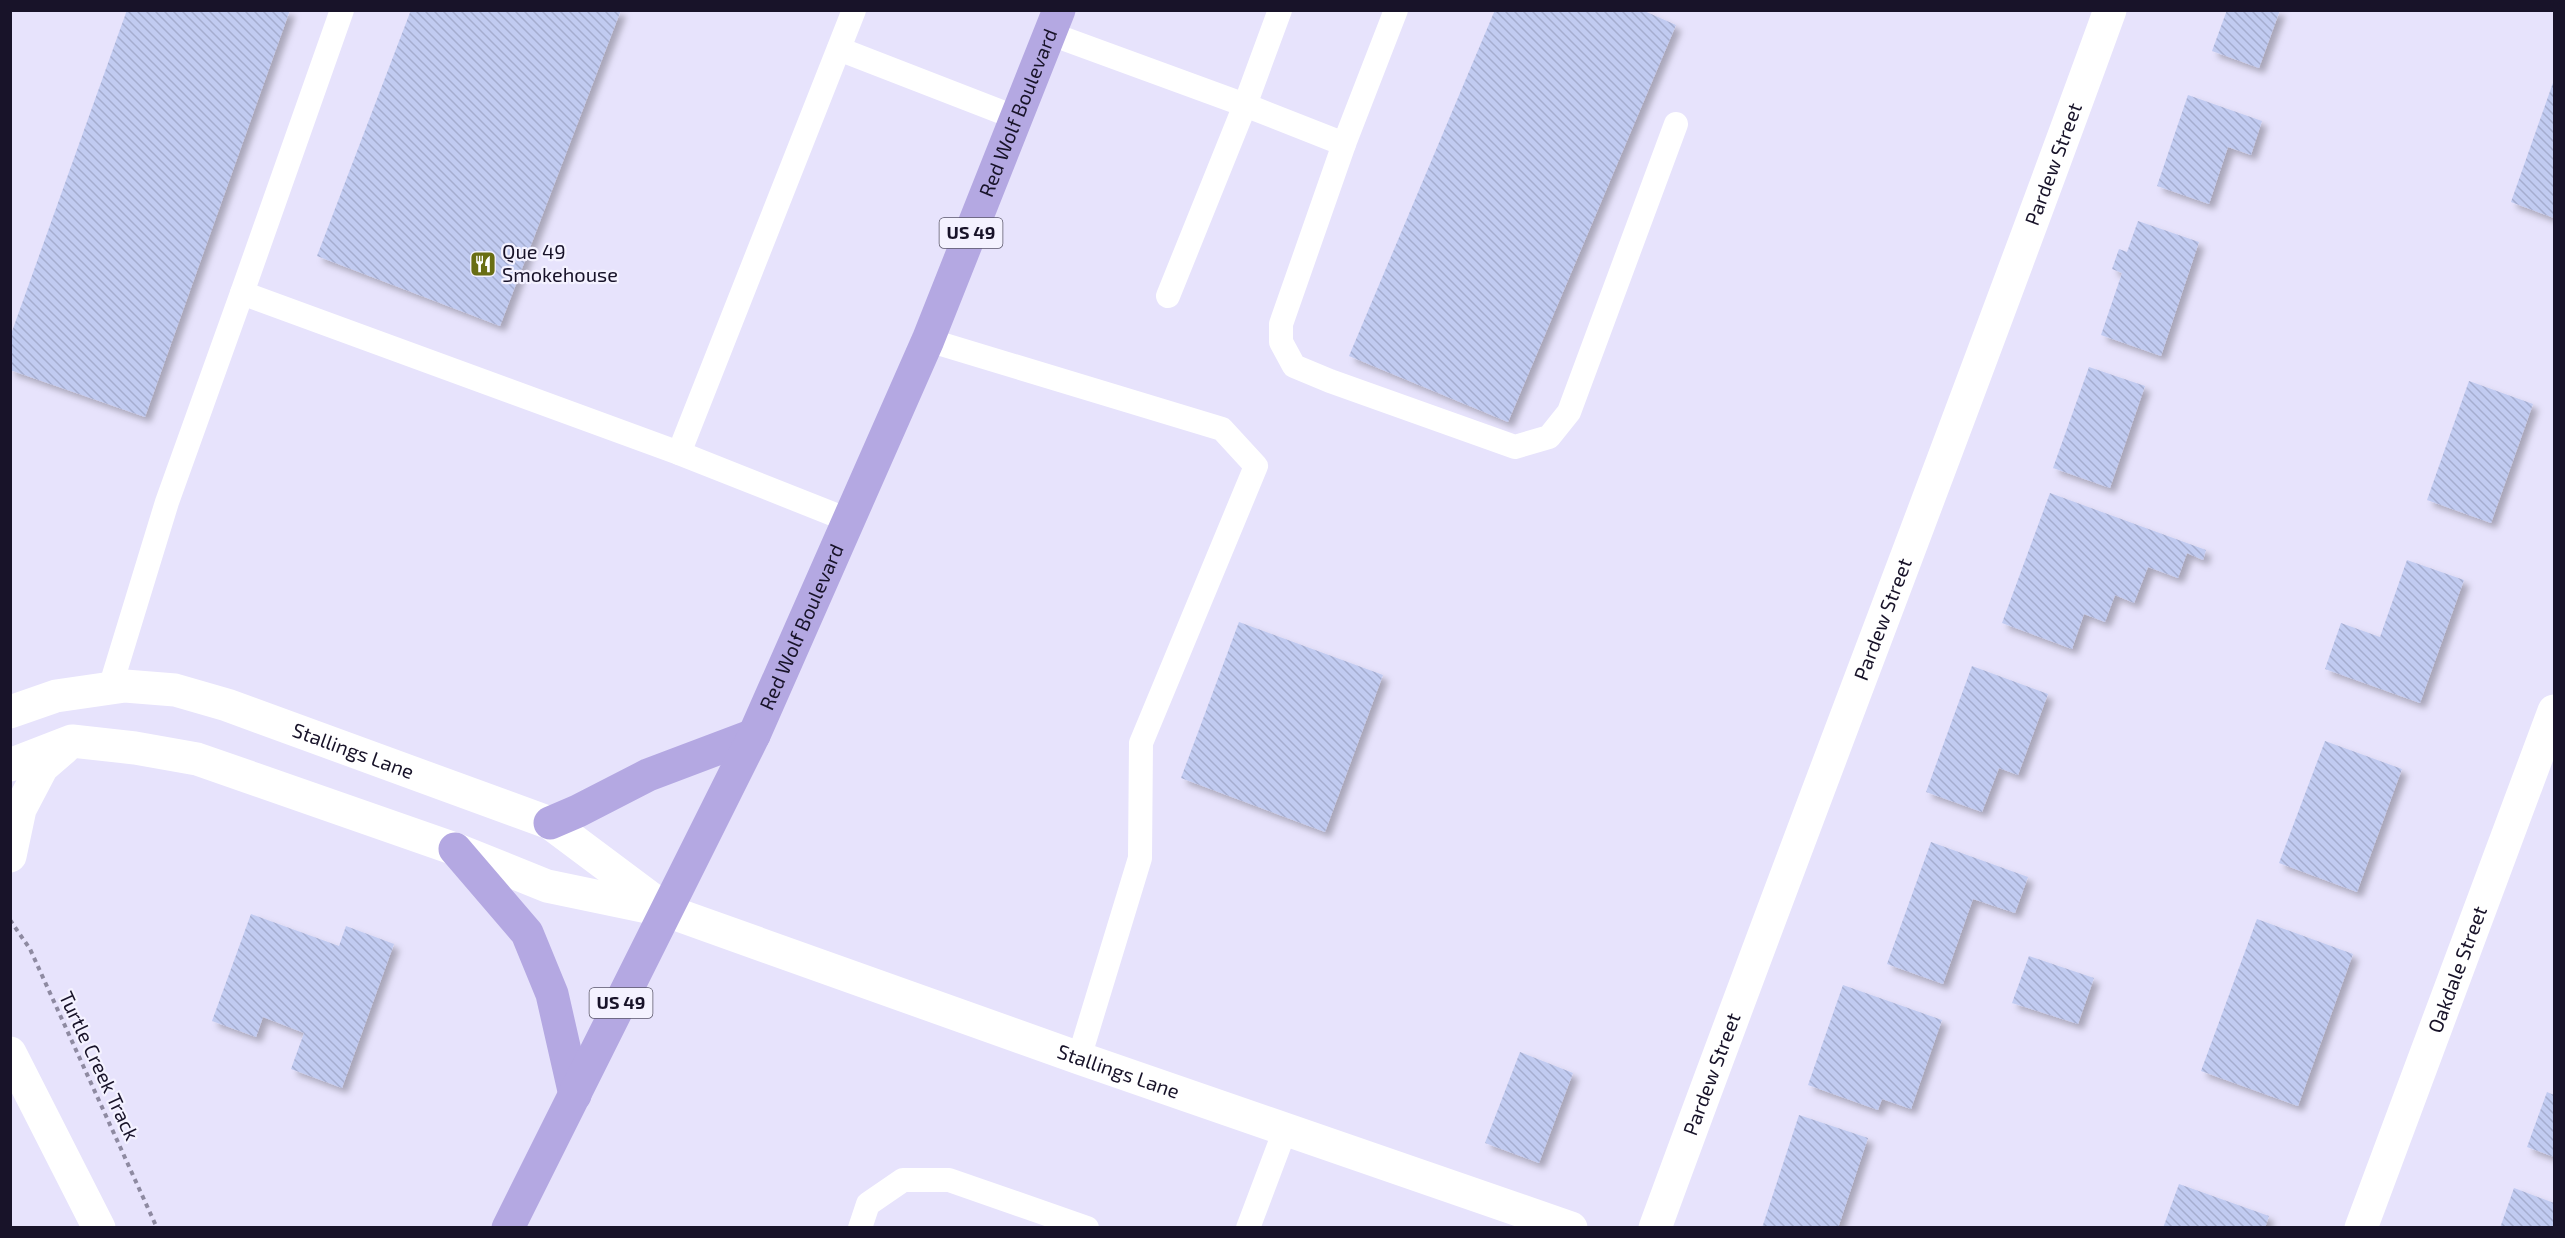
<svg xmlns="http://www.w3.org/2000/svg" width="2565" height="1238" viewBox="0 0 2565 1238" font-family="'Exo 2',sans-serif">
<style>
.building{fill:url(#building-back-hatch);filter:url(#shadow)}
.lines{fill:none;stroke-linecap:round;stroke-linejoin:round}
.path{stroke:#8e8aa1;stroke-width:4;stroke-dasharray:4.5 4.5;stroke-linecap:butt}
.service{stroke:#fff;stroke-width:24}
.minor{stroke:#fff;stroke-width:33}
.tertiary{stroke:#fff;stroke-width:33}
.trunk{stroke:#b4a8e2;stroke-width:33}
.labels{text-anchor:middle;stroke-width:4.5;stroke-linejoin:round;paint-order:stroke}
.shield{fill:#f4f2ff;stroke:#5a5669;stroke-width:1.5}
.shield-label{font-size:18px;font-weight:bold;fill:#181329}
.street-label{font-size:20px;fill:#181329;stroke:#f4f2ff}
.poi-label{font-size:20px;fill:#181329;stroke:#f4f2ff;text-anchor:start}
</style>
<defs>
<pattern id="building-back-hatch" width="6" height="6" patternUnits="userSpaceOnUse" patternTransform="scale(1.5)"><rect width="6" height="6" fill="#c1cbf1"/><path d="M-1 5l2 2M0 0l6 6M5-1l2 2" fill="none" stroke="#a5adcf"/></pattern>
<filter id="shadow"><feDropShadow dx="5.5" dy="5.5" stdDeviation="3" flood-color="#0004"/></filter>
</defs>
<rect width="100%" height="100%" fill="#e7e3fc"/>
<g class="building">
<polygon points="127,10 290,10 145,417 10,370 10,337"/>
<polygon points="411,10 621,10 500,326 317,256"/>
<polygon points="1495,10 1642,10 1676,25 1508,422 1349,356"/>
<polygon points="2227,10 2280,10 2259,68 2212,51"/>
<polygon points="2554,80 2554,218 2511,202"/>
<polygon points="2188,95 2262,121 2251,155 2228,147 2209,204 2157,186"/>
<polygon points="2138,221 2199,242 2161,356 2101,335 2122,273 2112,269 2119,249 2127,252"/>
<polygon points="2089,367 2145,386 2110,488 2053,468"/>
<polygon points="2469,381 2533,404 2491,523 2427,500"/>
<polygon points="2050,493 2206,550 2203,560 2187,553 2178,578 2148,567 2134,603 2115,595 2105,622 2084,614 2072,649 2002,623"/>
<polygon points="2407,560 2464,580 2420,703 2325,669 2341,623 2380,637"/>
<polygon points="1239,622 1383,675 1325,832 1181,778"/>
<polygon points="1972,666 2048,694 2018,775 1999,768 1982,812 1926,792"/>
<polygon points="2325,741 2402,769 2357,892 2279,863"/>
<polygon points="1931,842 2028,877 2015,913 1973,899 1943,984 1887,964"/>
<polygon points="251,914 339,946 346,926 394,944 342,1088 291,1069 304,1033 263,1017 256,1037 212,1021"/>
<polygon points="2257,919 2353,954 2298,1106 2201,1071"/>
<polygon points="2029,956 2094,978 2078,1024 2012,1003"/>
<polygon points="1843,985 1942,1020 1911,1109 1882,1099 1878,1110 1808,1085"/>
<polygon points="1520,1052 1573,1073 1539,1163 1485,1143"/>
<polygon points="2547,1092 2554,1095 2554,1157 2527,1147"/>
<polygon points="1799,1115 1868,1138 1838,1228 1762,1228"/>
<polygon points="2179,1184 2269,1216 2265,1228 2163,1228"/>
<polygon points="2514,1188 2554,1203 2554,1228 2500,1228"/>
</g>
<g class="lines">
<polyline class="path" points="10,920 30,949 157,1228"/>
<g class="service">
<polyline points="1396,10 1344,144 1281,324 1281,342 1294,366 1330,381 1515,447 1549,437 1569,412 1676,124"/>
<polyline points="1051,34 1245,105 1344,144"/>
<polyline points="839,49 1017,118"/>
<polyline points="242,293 342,10"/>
<polyline points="1168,296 1245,105 1280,10"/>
<polyline points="928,340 1222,429 1256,466 1141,743 1140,858 1079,1058"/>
<polyline points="848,520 679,453 854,10"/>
<polyline points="110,688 167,502 242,293 679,453"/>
<polyline points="860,1228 868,1204 903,1180 949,1180 1087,1228"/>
<polyline points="1248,1228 1285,1130"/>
</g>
<g class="minor">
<path id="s1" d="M1655 1228C1804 821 1962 418 2110 10"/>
<path id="s2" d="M2361 1228 2554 711"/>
</g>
<g class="tertiary">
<path id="s3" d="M10 712 56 696 125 686 175 690 227 705 550 823 661 906"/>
<path id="s4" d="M10 765 72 741 135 748 197 759 455 849 547 886 667 911 1079 1058 1571 1228"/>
<polyline points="10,856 20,809 42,767 64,748"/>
<polyline points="10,1053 99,1228"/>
</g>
<g class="trunk">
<polyline points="550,823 578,811 648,775 754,735"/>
<polyline points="455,849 527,933 552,994 575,1095"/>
<path id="s5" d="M508 1228 754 735 928 340 1059 10"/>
</g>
</g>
<defs>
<symbol id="restaurant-square" viewBox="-11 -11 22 22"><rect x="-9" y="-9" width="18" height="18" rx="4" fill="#696e13" stroke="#f4f2ff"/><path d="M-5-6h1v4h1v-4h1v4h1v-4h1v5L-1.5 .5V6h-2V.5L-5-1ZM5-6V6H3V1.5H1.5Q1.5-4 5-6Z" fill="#fff"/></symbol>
</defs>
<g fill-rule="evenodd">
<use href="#restaurant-square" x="468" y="249" width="30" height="30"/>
</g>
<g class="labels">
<g class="shield">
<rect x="939.5" y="218" width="63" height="30" rx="4.5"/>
<rect x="589.5" y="988" width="63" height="30" rx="4.5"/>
</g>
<g class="shield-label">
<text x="971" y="239">US 49</text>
<text x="621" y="1009">US 49</text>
</g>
<g class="street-label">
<text dy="7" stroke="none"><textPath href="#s5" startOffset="1227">Red Wolf Boulevard</textPath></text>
<text dy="7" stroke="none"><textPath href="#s1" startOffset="1136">Pardew Street</textPath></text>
<text dy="7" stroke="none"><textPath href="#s1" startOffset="650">Pardew Street</textPath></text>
<text dy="7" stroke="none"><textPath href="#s5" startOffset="669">Red Wolf Boulevard</textPath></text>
<text dy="7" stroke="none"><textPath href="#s3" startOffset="357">Stallings Lane</textPath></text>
<text dy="7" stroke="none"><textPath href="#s2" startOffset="276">Oakdale Street</textPath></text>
<text transform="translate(99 1066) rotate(65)" y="7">Turtle Creek Track</text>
<text dy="7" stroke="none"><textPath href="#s4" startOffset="1167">Stallings Lane</textPath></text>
<text dy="7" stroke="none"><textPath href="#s1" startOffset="164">Pardew Street</textPath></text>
</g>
<g class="poi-label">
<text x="502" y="259">Que 49<tspan x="502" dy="23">Smokehouse</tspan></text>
</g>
</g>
<rect width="2565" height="1238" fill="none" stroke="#181329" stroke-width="24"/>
</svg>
